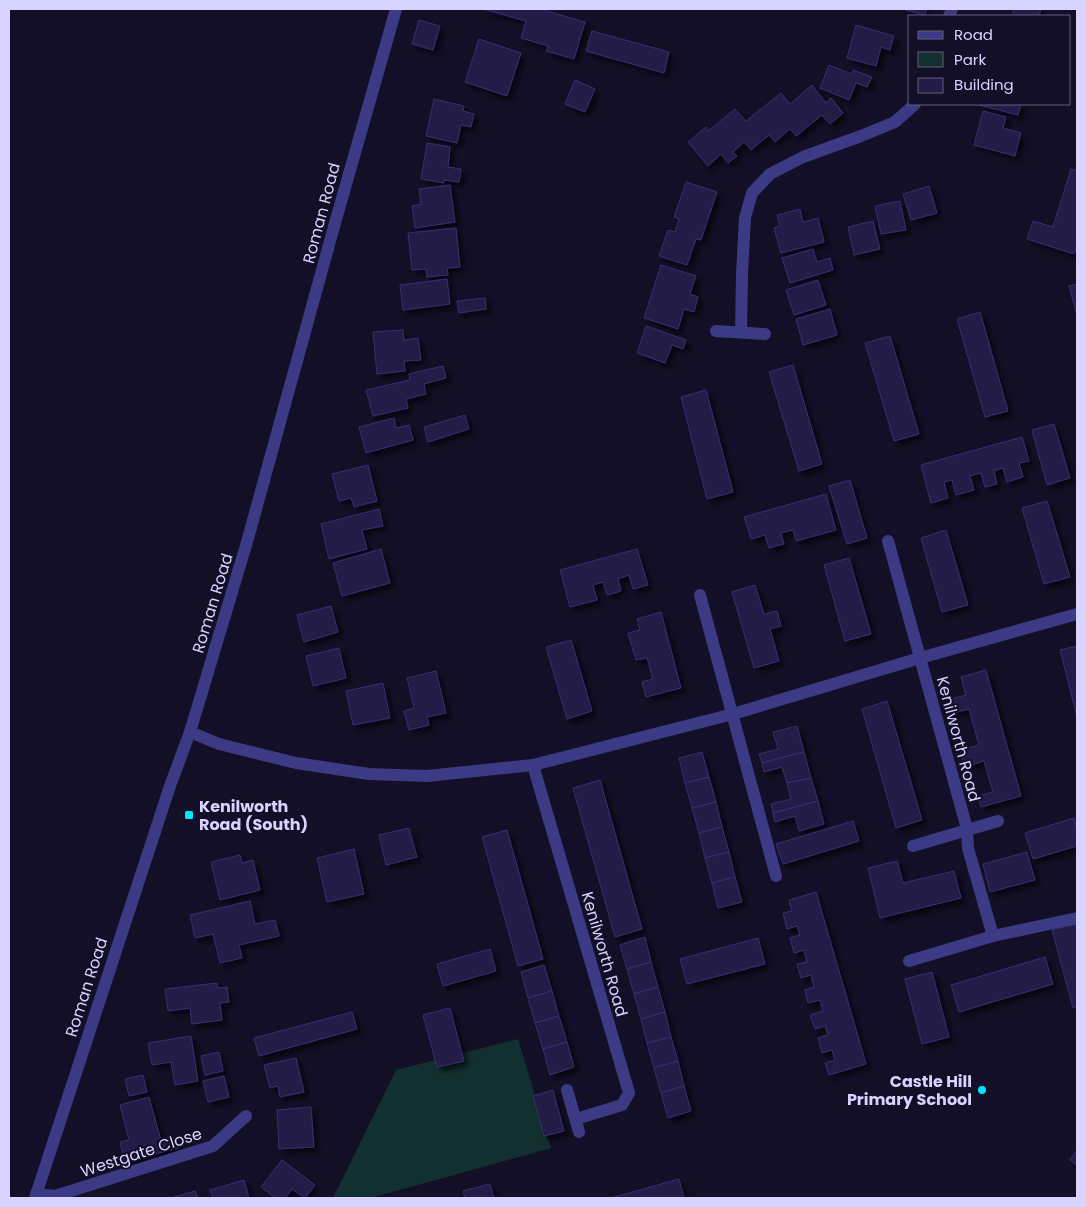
<svg xmlns="http://www.w3.org/2000/svg" width="1086" height="1207" viewBox="0 0 1086 1207" font-family="Poppins,sans-serif">
<style>
.green{fill:#12302f}
.building{fill:#241b47;stroke:#3b2d73;filter:url(#shadow)}
.lines{fill:none;stroke-linecap:round;stroke-linejoin:round}
.minor{stroke:#3d3a85;stroke-width:12}
.poi-dot{fill:#00e5ff;stroke:#130f26;stroke-width:2}
.labels{text-anchor:middle;stroke-width:4;stroke-linejoin:round;paint-order:stroke}
.street-label{font-size:16px;fill:#d9d4ff;stroke:#130f26}
.poi-label{font-size:16px;font-weight:bold;fill:#d9d4ff;stroke:#130f26;text-anchor:start}
</style>
<defs>
<filter id="shadow"><feDropShadow dx="4.5" dy="4.5" stdDeviation="2.5" flood-color="#0009"/></filter>
</defs>
<rect width="100%" height="100%" fill="#130f26"/>
<polygon class="green" points="518,1039 551,1148 371,1198 333,1198 396,1070"/>
<g class="building">
<polygon points="483,9 540,9 585,22 574,59 546,51 548,46 521,38 526,21"/>
<polygon points="902,9 927,9 925,15"/>
<polygon points="1014,9 1041,9 1039,16 1012,16"/>
<polygon points="419,20 440,26 433,50 412,44"/>
<polygon points="856,25 894,36 890,50 881,47 876,66 847,58"/>
<polygon points="592,31 669,52 664,73 586,51"/>
<polygon points="479,39 521,53 507,96 465,82"/>
<polygon points="829,65 852,74 853,70 872,77 867,87 856,83 849,100 820,88"/>
<polygon points="575,80 595,89 585,112 565,104"/>
<polygon points="812,85 826,103 831,98 843,113 830,124 822,115 796,136 790,129 775,142 769,135 751,150 744,142 733,152 737,156 728,163 721,154 708,166 688,142 706,127 708,131 735,109 746,121 781,93 790,104"/>
<polygon points="434,99 464,106 463,111 474,114 471,127 461,125 457,143 426,136"/>
<polygon points="979,104 1021,104 1018,115 979,105"/>
<polygon points="983,111 1006,117 1003,128 1021,133 1015,156 974,145"/>
<polygon points="427,143 450,147 448,167 461,169 459,182 444,180 444,183 421,179"/>
<polygon points="1071,169 1077,171 1077,245 1074,254 1027,239 1033,221 1053,227"/>
<polygon points="686,182 717,192 701,240 696,239 687,265 659,256 668,230 675,232 679,219 674,217"/>
<polygon points="450,185 455,222 415,228 412,206 421,204 419,189"/>
<polygon points="929,186 937,213 911,220 903,194"/>
<polygon points="900,201 906,230 881,234 875,206"/>
<polygon points="800,209 803,222 818,218 824,242 781,253 774,228 780,226 777,215"/>
<polygon points="873,221 880,249 854,255 848,227"/>
<polygon points="456,228 460,267 447,268 448,275 427,277 426,269 412,270 408,233"/>
<polygon points="813,249 817,262 830,258 833,270 790,283 782,258"/>
<polygon points="661,265 696,276 690,294 698,297 694,312 684,309 678,329 644,318"/>
<polygon points="447,279 450,304 403,310 400,285"/>
<polygon points="818,280 826,305 794,315 786,290"/>
<polygon points="1077,284 1077,315 1069,286"/>
<polygon points="485,298 486,309 459,313 457,301"/>
<polygon points="830,309 837,335 803,345 796,319"/>
<polygon points="980,312 1008,411 985,417 957,319"/>
<polygon points="646,326 686,340 683,349 672,345 665,363 637,353"/>
<polygon points="403,330 404,340 418,338 421,360 404,361 405,371 377,374 373,332"/>
<polygon points="890,336 919,434 894,441 865,343"/>
<polygon points="793,365 822,464 799,471 769,372"/>
<polygon points="443,366 446,378 424,384 426,394 406,399 408,408 373,416 366,390 410,380 409,374"/>
<polygon points="706,390 733,492 707,499 681,397"/>
<polygon points="465,415 469,429 428,442 424,427"/>
<polygon points="394,418 396,428 409,425 413,440 366,453 359,427"/>
<polygon points="1054,424 1070,478 1047,485 1032,430"/>
<polygon points="1022,437 1029,461 1019,463 1023,477 1007,482 1003,468 994,471 997,484 985,487 981,473 970,476 974,490 956,495 952,480 944,482 948,498 931,503 921,465"/>
<polygon points="368,465 377,501 354,507 351,498 339,501 332,474"/>
<polygon points="850,480 867,538 847,544 829,486"/>
<polygon points="826,494 836,530 796,541 793,530 781,533 784,544 769,548 765,535 751,539 744,517"/>
<polygon points="1047,501 1070,577 1044,584 1022,508"/>
<polygon points="379,509 383,526 362,530 367,549 329,559 321,524"/>
<polygon points="946,530 968,605 942,612 921,538"/>
<polygon points="381,549 390,583 342,596 333,563"/>
<polygon points="637,549 648,585 633,589 629,575 618,579 621,591 607,595 603,582 593,585 597,600 570,607 560,570"/>
<polygon points="849,558 871,634 845,641 824,565"/>
<polygon points="755,585 764,614 777,611 781,626 770,629 779,661 754,668 732,592"/>
<polygon points="331,606 338,632 304,642 297,615"/>
<polygon points="661,612 681,688 646,697 642,682 653,679 647,658 636,660 628,633 640,630 637,619"/>
<polygon points="571,640 592,711 567,719 546,647"/>
<polygon points="1077,646 1077,717 1060,650"/>
<polygon points="339,648 346,678 313,686 306,656"/>
<polygon points="986,670 1021,796 981,807 978,796 993,792 984,761 965,767 960,750 979,745 969,709 954,713 950,699 966,695 961,677"/>
<polygon points="436,671 446,713 427,717 429,725 409,730 404,711 414,708 407,678"/>
<polygon points="383,683 390,718 353,725 346,691"/>
<polygon points="887,701 922,820 896,828 862,709"/>
<polygon points="797,726 804,752 762,763 759,754 778,749 773,732"/>
<polygon points="702,752 709,777 685,783 679,758"/>
<polygon points="804,752 811,778 787,783 782,767 764,772 762,763"/>
<polygon points="709,777 716,802 692,808 685,783"/>
<polygon points="811,778 818,801 773,813 771,804 791,799 787,783"/>
<polygon points="600,780 642,929 615,937 573,788"/>
<polygon points="818,801 824,824 799,831 795,816 775,822 773,813"/>
<polygon points="716,802 722,827 699,833 692,808"/>
<polygon points="1074,818 1077,830 1077,846 1033,859 1025,833"/>
<polygon points="853,821 859,841 783,864 776,844"/>
<polygon points="722,827 729,852 705,858 699,833"/>
<polygon points="409,828 417,857 386,865 379,835"/>
<polygon points="507,830 543,959 518,966 482,837"/>
<polygon points="354,849 364,894 327,902 317,858"/>
<polygon points="729,852 735,877 712,883 705,858"/>
<polygon points="1027,852 1035,880 990,892 983,864"/>
<polygon points="240,855 242,863 253,860 260,890 220,900 211,862"/>
<polygon points="897,861 903,883 954,871 961,898 880,918 868,868"/>
<polygon points="735,877 742,902 718,908 712,883"/>
<polygon points="816,892 866,1064 829,1075 825,1063 835,1060 832,1050 822,1053 818,1038 828,1035 825,1026 815,1029 810,1015 823,1011 820,1000 808,1003 805,990 814,987 811,975 801,978 797,964 807,962 804,950 794,953 790,938 800,935 797,926 787,929 783,913 792,911 789,900"/>
<polygon points="250,901 255,924 275,920 279,936 239,945 242,958 220,963 213,934 195,938 190,915"/>
<polygon points="1077,924 1077,1007 1073,1008 1052,930"/>
<polygon points="645,937 651,962 627,969 620,945"/>
<polygon points="758,938 765,964 687,984 680,959"/>
<polygon points="490,949 496,971 443,986 437,964"/>
<polygon points="1045,957 1053,984 959,1012 951,985"/>
<polygon points="651,962 658,987 634,994 627,969"/>
<polygon points="544,965 552,991 528,998 521,972"/>
<polygon points="932,972 949,1037 922,1044 905,979"/>
<polygon points="217,983 218,988 227,987 229,1002 220,1003 222,1020 192,1024 190,1008 168,1011 165,989"/>
<polygon points="658,987 665,1012 641,1019 634,994"/>
<polygon points="552,991 559,1016 535,1023 528,998"/>
<polygon points="450,1008 464,1061 437,1067 423,1015"/>
<polygon points="352,1012 357,1029 259,1056 254,1038"/>
<polygon points="665,1012 671,1037 647,1043 641,1019"/>
<polygon points="559,1016 567,1042 543,1049 535,1023"/>
<polygon points="191,1036 198,1081 175,1085 171,1062 152,1065 148,1043"/>
<polygon points="671,1037 678,1061 654,1068 647,1043"/>
<polygon points="567,1042 574,1067 550,1075 543,1049"/>
<polygon points="219,1052 223,1071 205,1075 201,1056"/>
<polygon points="296,1058 304,1092 280,1097 278,1086 270,1088 264,1065"/>
<polygon points="678,1061 684,1086 661,1093 654,1068"/>
<polygon points="143,1075 147,1092 129,1096 125,1079"/>
<polygon points="224,1076 229,1097 208,1102 203,1081"/>
<polygon points="684,1086 691,1111 668,1118 661,1093"/>
<polygon points="553,1090 564,1131 544,1136 533,1096"/>
<polygon points="149,1097 161,1141 175,1137 178,1148 125,1162 120,1142 129,1140 120,1105"/>
<polygon points="311,1107 314,1147 279,1149 277,1110"/>
<polygon points="1077,1150 1077,1166 1070,1160"/>
<polygon points="282,1160 315,1185 305,1198 292,1189 285,1198 275,1198 261,1187"/>
<polygon points="679,1179 684,1198 611,1198"/>
<polygon points="244,1180 249,1198 213,1198 210,1190"/>
<polygon points="490,1184 494,1198 465,1198 463,1191"/>
<polygon points="195,1191 198,1198 171,1198"/>
</g>
<g class="lines">
<g class="minor">
<polyline points="949,16 952,9"/>
<polyline points="716,331 765,334"/>
<polyline points="741,332 742,273 745,218 752,193 770,174 803,157 861,136 895,122 915,104"/>
<polyline points="888,541 967,829 968,848 993,936"/>
<polyline points="700,595 776,876"/>
<polyline points="190,732 219,744 296,763 369,774 427,776 533,765 733,714 920,658 1077,614"/>
<polyline points="533,765 629,1093 622,1105 576,1119"/>
<polyline points="913,846 998,821"/>
<polyline points="909,961 993,936 1077,918"/>
<polyline points="567,1090 579,1132"/>
<polyline points="36,1194 55,1196 213,1146 246,1116"/>
<polyline points="35,1198 170,786 190,732 247,542 335,223 396,9"/>
</g>
</g>
<g class="poi-dot">
<rect x="184" y="810" width="10" height="10" rx="2.5"/>
<circle cx="982" cy="1090" r="5"/>
</g>
<g class="labels">
<g class="street-label">
<text transform="translate(321 213) rotate(-75)" y="6">Roman Road</text>
<text transform="translate(212 603) rotate(-73)" y="6">Roman Road</text>
<text transform="translate(959 739) rotate(75)" y="6">Kenilworth Road</text>
<text transform="translate(605 954) rotate(74)" y="6">Kenilworth Road</text>
<text transform="translate(86 987) rotate(-72)" y="6">Roman Road</text>
<text transform="translate(141 1152) rotate(-18)" y="6">Westgate Close</text>
</g>
<g class="poi-label">
<text x="199" y="812">Kenilworth<tspan x="199" dy="18">Road (South)</tspan></text>
<text x="972" y="1087" text-anchor="end">Castle Hill<tspan x="972" dy="18">Primary School</tspan></text>
</g>
</g>
<rect width="1086" height="1207" fill="none" stroke="#d9d4ff" stroke-width="20"/>
<rect x="908" y="15" width="162" height="90" fill="#130f26" stroke="#625e7d"/>
<rect x="918" y="31" width="25" height="8" fill="#3d3a85" stroke="#625e7d"/>
<text x="954" y="40" font-size="15" fill="#d9d4ff">Road</text>
<rect x="918" y="52" width="25" height="15" fill="#12302f" stroke="#625e7d"/>
<text x="954" y="65" font-size="15" fill="#d9d4ff">Park</text>
<rect x="918" y="78" width="25" height="15" fill="#241b47" stroke="#625e7d"/>
<text x="954" y="90" font-size="15" fill="#d9d4ff">Building</text>
</svg>
